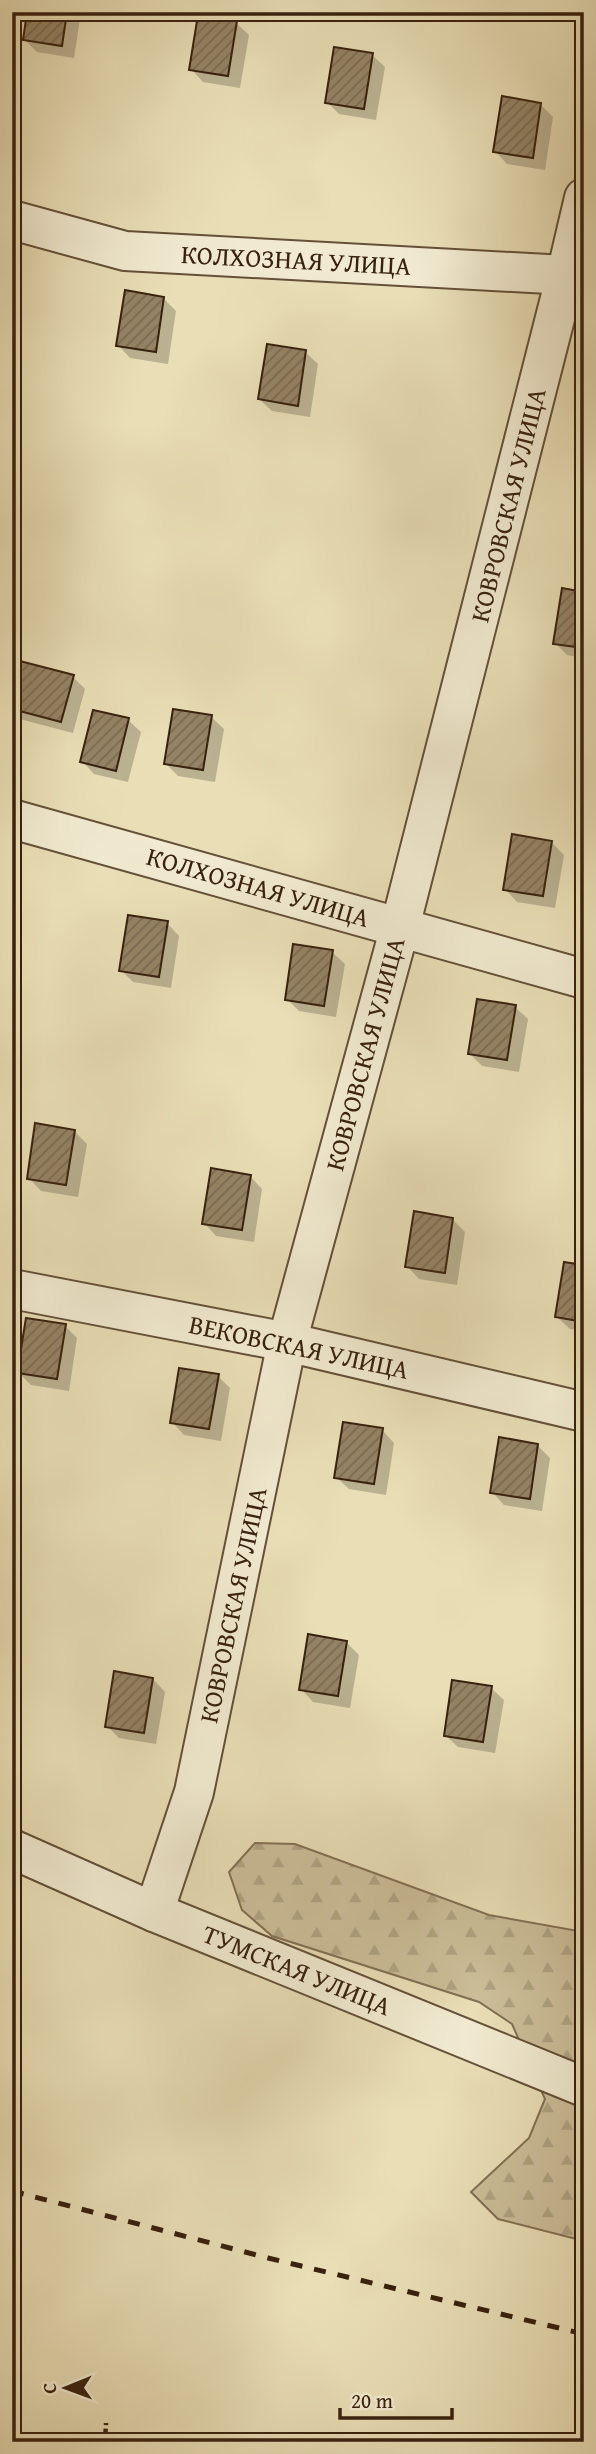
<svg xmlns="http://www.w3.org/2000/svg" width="596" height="2454" viewBox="0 0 596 2454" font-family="'Gentium Book Plus',serif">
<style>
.forest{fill:url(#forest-firs);stroke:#827054;stroke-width:2}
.shadow{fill:#0003}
.building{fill:url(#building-hatch);stroke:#38210e;stroke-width:2}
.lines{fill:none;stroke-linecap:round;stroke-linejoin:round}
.minor-casing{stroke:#645038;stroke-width:42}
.path{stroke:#38210e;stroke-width:4.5;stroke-dasharray:5 3.5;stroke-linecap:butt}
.minor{stroke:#f1ead0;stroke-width:38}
.rail{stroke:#38210e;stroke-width:5;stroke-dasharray:12 12;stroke-linecap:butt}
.labels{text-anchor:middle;stroke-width:5;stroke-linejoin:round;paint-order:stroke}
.street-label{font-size:26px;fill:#38210e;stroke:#f1ead0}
</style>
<defs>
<pattern id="forest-firs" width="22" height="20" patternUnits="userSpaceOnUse" patternTransform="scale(1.75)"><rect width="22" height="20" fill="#cbbe99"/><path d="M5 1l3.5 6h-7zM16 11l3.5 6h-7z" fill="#afa383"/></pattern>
<pattern id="building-hatch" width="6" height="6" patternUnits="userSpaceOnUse" patternTransform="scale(1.75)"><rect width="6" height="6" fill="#948365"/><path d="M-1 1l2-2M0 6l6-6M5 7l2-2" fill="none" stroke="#7a6b52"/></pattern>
</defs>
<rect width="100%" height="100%" fill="#e9deb6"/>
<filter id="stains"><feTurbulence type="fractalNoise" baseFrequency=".00286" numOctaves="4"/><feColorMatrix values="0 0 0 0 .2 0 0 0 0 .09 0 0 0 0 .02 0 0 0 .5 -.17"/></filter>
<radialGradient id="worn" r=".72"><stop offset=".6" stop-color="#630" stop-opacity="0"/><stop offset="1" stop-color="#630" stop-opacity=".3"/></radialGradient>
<polygon class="forest" points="255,1843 295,1844 489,1915 584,1932 584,2241 498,2219 471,2192 529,2138 545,2099 512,2024 479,2002 272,1936 242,1910 229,1872"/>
<g class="shadow">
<polygon points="29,12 81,12 74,58 37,52 24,39"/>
<polygon points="236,23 249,35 240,88 203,82 191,69"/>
<polygon points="372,55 385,67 376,120 339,114 327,102"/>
<polygon points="540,104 553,117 545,170 507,164 495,151"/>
<polygon points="163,298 176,311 168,364 130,358 118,345"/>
<polygon points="305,352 318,364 310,417 272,411 259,399"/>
<polygon points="584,593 584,658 567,655 555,643"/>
<polygon points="12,661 73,677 85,689 73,733 12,717"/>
<polygon points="211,717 224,729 215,782 178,776 165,763"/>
<polygon points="128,720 141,732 128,782 94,774 82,761"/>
<polygon points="551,842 564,855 555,908 517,902 505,889"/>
<polygon points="167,923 179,936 171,988 133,982 121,970"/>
<polygon points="332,952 345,964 336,1017 299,1011 287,999"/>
<polygon points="515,1007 528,1019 519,1072 482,1066 470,1054"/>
<polygon points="74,1131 87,1144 78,1197 41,1191 29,1178"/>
<polygon points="250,1176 262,1189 254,1242 216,1236 204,1223"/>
<polygon points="452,1219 465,1232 457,1285 419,1279 407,1266"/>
<polygon points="584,1267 584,1331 570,1329 557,1317"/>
<polygon points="65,1326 77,1338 69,1391 31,1385 19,1373"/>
<polygon points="218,1376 230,1388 221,1441 184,1435 172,1422"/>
<polygon points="382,1430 394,1443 386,1495 349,1489 336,1477"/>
<polygon points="537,1445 550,1458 542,1511 504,1505 492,1492"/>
<polygon points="346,1642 359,1655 350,1708 313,1702 301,1689"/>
<polygon points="153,1679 165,1692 156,1744 119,1738 107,1726"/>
<polygon points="491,1688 504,1700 495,1753 458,1747 445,1735"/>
</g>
<g class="building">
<polygon points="27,12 67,12 62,46 23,40"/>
<polygon points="198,15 237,21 228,76 189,70"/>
<polygon points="334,47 373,53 364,109 325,103"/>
<polygon points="502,96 541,103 533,158 493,152"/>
<polygon points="125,290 164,297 156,352 116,346"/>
<polygon points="267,344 306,350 298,406 258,399"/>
<polygon points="562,588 584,592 584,648 553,644"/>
<polygon points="12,659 74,675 61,722 12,709"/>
<polygon points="173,709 212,715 203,770 164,764"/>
<polygon points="93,710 129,718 116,771 80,762"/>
<polygon points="512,834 552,841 543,896 503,890"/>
<polygon points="128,915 168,921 159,977 119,971"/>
<polygon points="293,944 333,950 324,1006 285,1000"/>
<polygon points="477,999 516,1005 507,1060 468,1054"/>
<polygon points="35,1123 75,1130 66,1185 27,1179"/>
<polygon points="211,1168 251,1175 242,1230 202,1224"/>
<polygon points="414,1211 453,1218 445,1273 405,1267"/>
<polygon points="564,1262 584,1265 584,1322 555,1317"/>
<polygon points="26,1318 66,1324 57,1379 17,1373"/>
<polygon points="179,1368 219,1374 209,1429 170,1423"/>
<polygon points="343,1422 383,1428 374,1484 334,1478"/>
<polygon points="499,1437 538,1444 530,1499 490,1493"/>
<polygon points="308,1634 347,1641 338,1696 299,1690"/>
<polygon points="114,1671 153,1678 144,1733 105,1727"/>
<polygon points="452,1680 492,1686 483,1742 444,1736"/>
</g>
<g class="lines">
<defs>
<g id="minor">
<polyline points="12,220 125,251 566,275 584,280"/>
<polyline points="12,819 584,979"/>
<polyline points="12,1289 287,1342 584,1412"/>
<polyline points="12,1849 154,1912 584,2087"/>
<polyline points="154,1912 194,1792 287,1342 400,927 566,275 584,198"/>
</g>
</defs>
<use href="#minor" class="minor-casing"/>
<polyline class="path" points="105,2442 106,2423"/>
<use href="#minor" class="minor"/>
<polyline class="rail" points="12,2191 268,2258 584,2334"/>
</g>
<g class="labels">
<g class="street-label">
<text transform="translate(296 260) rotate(3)" y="9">КОЛХОЗНАЯ УЛИЦА</text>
<text transform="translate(508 505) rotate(-76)" y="9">КОВРОВСКАЯ УЛИЦА</text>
<text transform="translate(258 887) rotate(16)" y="9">КОЛХОЗНАЯ УЛИЦА</text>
<text transform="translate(365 1054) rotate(-75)" y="9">КОВРОВСКАЯ УЛИЦА</text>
<text transform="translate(299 1347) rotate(12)" y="9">ВЕКОВСКАЯ УЛИЦА</text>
<text transform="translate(233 1605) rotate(-78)" y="9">КОВРОВСКАЯ УЛИЦА</text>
<text transform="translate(297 1970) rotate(22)" y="9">ТУМСКАЯ УЛИЦА</text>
</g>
</g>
<rect width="596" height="2454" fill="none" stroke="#e9deb6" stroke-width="42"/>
<rect x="14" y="14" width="568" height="2426" fill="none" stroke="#38210e" stroke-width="3.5"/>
<rect x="21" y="21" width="554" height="2412" fill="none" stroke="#38210e" stroke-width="2"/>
<g transform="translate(66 2388) rotate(269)" stroke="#f1ead0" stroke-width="5" paint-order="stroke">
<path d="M0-5L12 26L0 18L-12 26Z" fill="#38210e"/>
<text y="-10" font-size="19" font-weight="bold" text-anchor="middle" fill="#38210e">С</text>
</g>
<path d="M340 2408v10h112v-10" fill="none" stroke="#38210e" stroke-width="3.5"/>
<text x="351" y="2408" font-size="21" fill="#38210e" stroke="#f1ead0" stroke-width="5" paint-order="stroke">20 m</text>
<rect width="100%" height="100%" filter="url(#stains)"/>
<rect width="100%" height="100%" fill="url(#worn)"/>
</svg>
